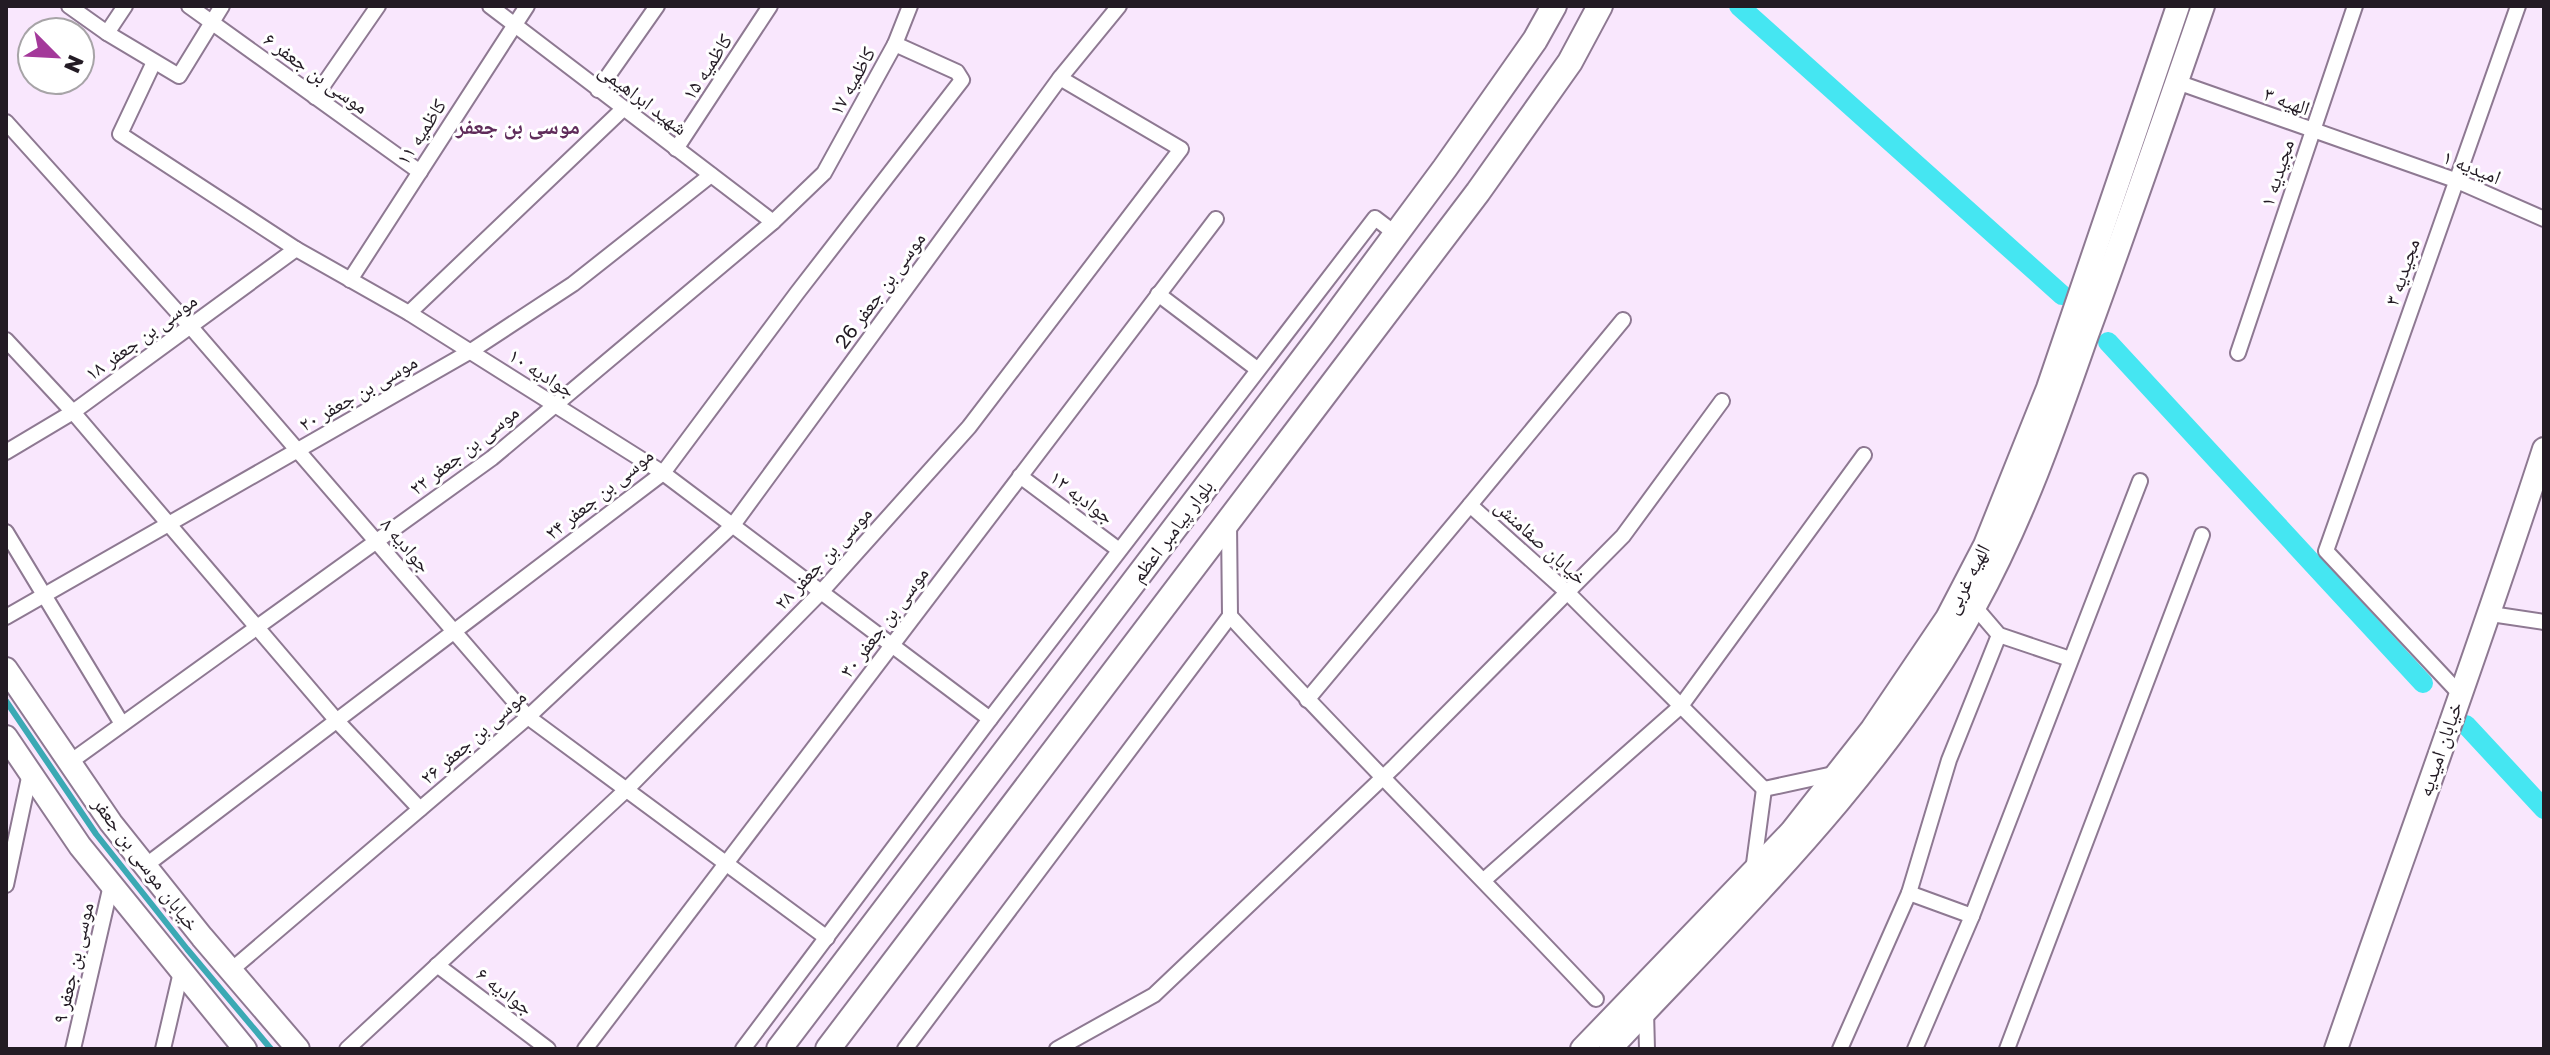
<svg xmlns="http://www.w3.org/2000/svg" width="2550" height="1055" viewBox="0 0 2550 1055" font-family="'Golos Text','Noto Naskh Arabic',sans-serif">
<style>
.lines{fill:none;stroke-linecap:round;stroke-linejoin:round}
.stream{stroke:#3ba9b4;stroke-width:6}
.canal{stroke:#45e6f2;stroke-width:20}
.street-casing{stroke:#8e7992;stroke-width:18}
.secondary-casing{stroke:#8e7992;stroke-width:26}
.primary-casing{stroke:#8e7992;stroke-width:28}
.street{stroke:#fff;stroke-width:14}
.secondary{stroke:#fff;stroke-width:22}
.primary{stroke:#fff;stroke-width:24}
.labels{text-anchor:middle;stroke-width:6;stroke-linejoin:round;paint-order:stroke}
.street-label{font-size:20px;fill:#231b24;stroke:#fff}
.neighbourhood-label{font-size:22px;font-weight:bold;fill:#5f2b5a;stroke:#fff}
</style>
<rect width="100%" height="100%" fill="#f9e7fd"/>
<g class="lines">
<polyline class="stream" points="6,701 96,834 187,949 271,1049"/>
<g class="canal">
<polyline points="1739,6 2062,295"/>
<polyline points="2108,342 2423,683"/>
<polyline points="2466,725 2544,809"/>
</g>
<defs>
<g id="street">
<polyline points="69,6 107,33 179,76 222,6"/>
<polyline points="189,6 420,172"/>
<polyline points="490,6 773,222"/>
<polyline points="107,33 125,6"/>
<polyline points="154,62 120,134 296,249 409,313 663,473 990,719"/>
<polyline points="2177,82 2455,180 2544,219"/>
<polyline points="598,90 657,6"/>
<polyline points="315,97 378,6"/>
<polyline points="6,122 190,326 528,717 827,938"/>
<polyline points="676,149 770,6"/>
<polyline points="350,280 527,6"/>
<polyline points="1158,294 1257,369"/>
<polyline points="409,313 623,109"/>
<polyline points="6,340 73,412 337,721 420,809"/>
<polyline points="2238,353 2355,6"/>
<polyline points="6,452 73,412 296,249"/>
<polyline points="1020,476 1119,550"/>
<polyline points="1470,505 1623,320"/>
<path d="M1229 523 1230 616C1349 746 1475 870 1596 999"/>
<polyline points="6,532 122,724"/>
<polyline points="1975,607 1999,635 2070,659"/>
<polyline points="2491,614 2544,622"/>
<polyline points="6,617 471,351 573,284 711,175"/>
<polyline points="2459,693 2326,551 2518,6"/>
<polyline points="1307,700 1470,505 1568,593 1764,789"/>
<polyline points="70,762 492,458 773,222 824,173 895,44 910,6"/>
<polyline points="1764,789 1838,773"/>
<polyline points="145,866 663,473 797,293 962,80 957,72 895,44"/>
<polyline points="1753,871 1764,789"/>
<polyline points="1484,880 1681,706 1864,455"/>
<polyline points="6,885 30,773"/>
<polyline points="1909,893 1972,916"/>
<polyline points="437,965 548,1049"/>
<polyline points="230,971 528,717 733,525 1060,78 1119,6"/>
<polyline points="1646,1011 1647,1049"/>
<polyline points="73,1049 111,885"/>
<polyline points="163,1049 181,972"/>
<polyline points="347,1049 626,790 822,591 969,427 1181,149 1060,78"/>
<polyline points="585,1049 1216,219"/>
<polyline points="743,1049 990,719 1375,218 1396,234"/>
<polyline points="905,1049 1230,616"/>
<polyline points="1057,1049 1154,995 1394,767 1623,536 1722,401"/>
<polyline points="1840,1049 1909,893 1949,760 1999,635"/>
<polyline points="1915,1049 1972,916 2140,481"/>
<polyline points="2007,1049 2202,535"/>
</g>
<g id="secondary">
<polyline points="6,669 111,823 202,937 298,1049"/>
<polyline points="6,737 80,846 245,1049"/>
<polyline points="1582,1049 1791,832 1872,729 1947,618 1985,545 2048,388 2178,6"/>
<path d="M1610 1049C1740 910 1883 775 1975 606 2022 521 2055 427 2087 335 2127 226 2165 116 2203 6"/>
<path d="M2336 1049C2405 849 2479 650 2544 449"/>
</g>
<g id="primary">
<polyline points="779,1049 1322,334 1445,168 1535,40 1554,6"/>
<polyline points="828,1049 1478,192 1570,62 1600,6"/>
</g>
</defs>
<use href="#street" class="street-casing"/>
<use href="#secondary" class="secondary-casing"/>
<use href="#primary" class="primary-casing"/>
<use href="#street" class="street"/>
<use href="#secondary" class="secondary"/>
<use href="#primary" class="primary"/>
</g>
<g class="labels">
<g class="street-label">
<text transform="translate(707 67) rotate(-57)" y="7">کاظمیه ۱۵</text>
<text transform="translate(316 73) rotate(36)" y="7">موسی بن جعفر ۶</text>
<text transform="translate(852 81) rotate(-61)" y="7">کاظمیه ۱۷</text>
<text transform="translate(643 99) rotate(37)" y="7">شهید ابراهیمی</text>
<text transform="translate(2287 101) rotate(20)" y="7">الهیه ۳</text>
<text transform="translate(421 132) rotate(-57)" y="7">کاظمیه ۱۱</text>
<text transform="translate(2472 167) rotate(22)" y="7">امیدیه ۱</text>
<text transform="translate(2277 173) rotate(-72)" y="7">مجیدیه ۱</text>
<text transform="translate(2402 272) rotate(-71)" y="7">مجیدیه ۳</text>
<text transform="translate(880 290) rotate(-54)" y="7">موسی بن جعفر 26</text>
<text transform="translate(141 337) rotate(-36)" y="7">موسی بن جعفر ۱۸</text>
<text transform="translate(542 373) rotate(32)" y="7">جوادیه ۱۰</text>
<text transform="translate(358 393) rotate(-30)" y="7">موسی بن جعفر ۲۰</text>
<text transform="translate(464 450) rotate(-38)" y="7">موسی بن جعفر ۲۲</text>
<text transform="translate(599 494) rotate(-39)" y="7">موسی بن جعفر ۲۴</text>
<text transform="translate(1082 497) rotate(37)" y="7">جوادیه ۱۲</text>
<text transform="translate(1172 531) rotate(-53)" y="7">بلوار پیامبر اعظم</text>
<text transform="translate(1541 542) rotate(42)" y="7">خیابان صفامنش</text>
<text transform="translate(406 545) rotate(49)" y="7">جوادیه ۸</text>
<text transform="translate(823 558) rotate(-47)" y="7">موسی بن جعفر ۲۸</text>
<text transform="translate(1967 579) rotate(-63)" y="7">الهیه غربی</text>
<text transform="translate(884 622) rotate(-53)" y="7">موسی بن جعفر ۳۰</text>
<text transform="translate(473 737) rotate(-41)" y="7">موسی بن جعفر ۲۶</text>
<text transform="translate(2440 749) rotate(-71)" y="7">خیابان امیدیه</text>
<text transform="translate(146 864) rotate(53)" y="7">خیابان موسی بن جعفر</text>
<text transform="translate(73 963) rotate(-77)" y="7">موسی بن جعفر ۹</text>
<text transform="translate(505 991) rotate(37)" y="7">جوادیه ۶</text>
</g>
<g class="neighbourhood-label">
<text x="518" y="134">موسی بن جعفر</text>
</g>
</g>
<rect width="2550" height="1055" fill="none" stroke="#231b24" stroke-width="16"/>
<g transform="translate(56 56) rotate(114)"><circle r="38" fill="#ffffff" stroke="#a7a4a7" stroke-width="2"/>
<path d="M0-6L14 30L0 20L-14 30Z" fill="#a4399a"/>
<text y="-12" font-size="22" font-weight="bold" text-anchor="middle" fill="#231b24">N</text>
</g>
</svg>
